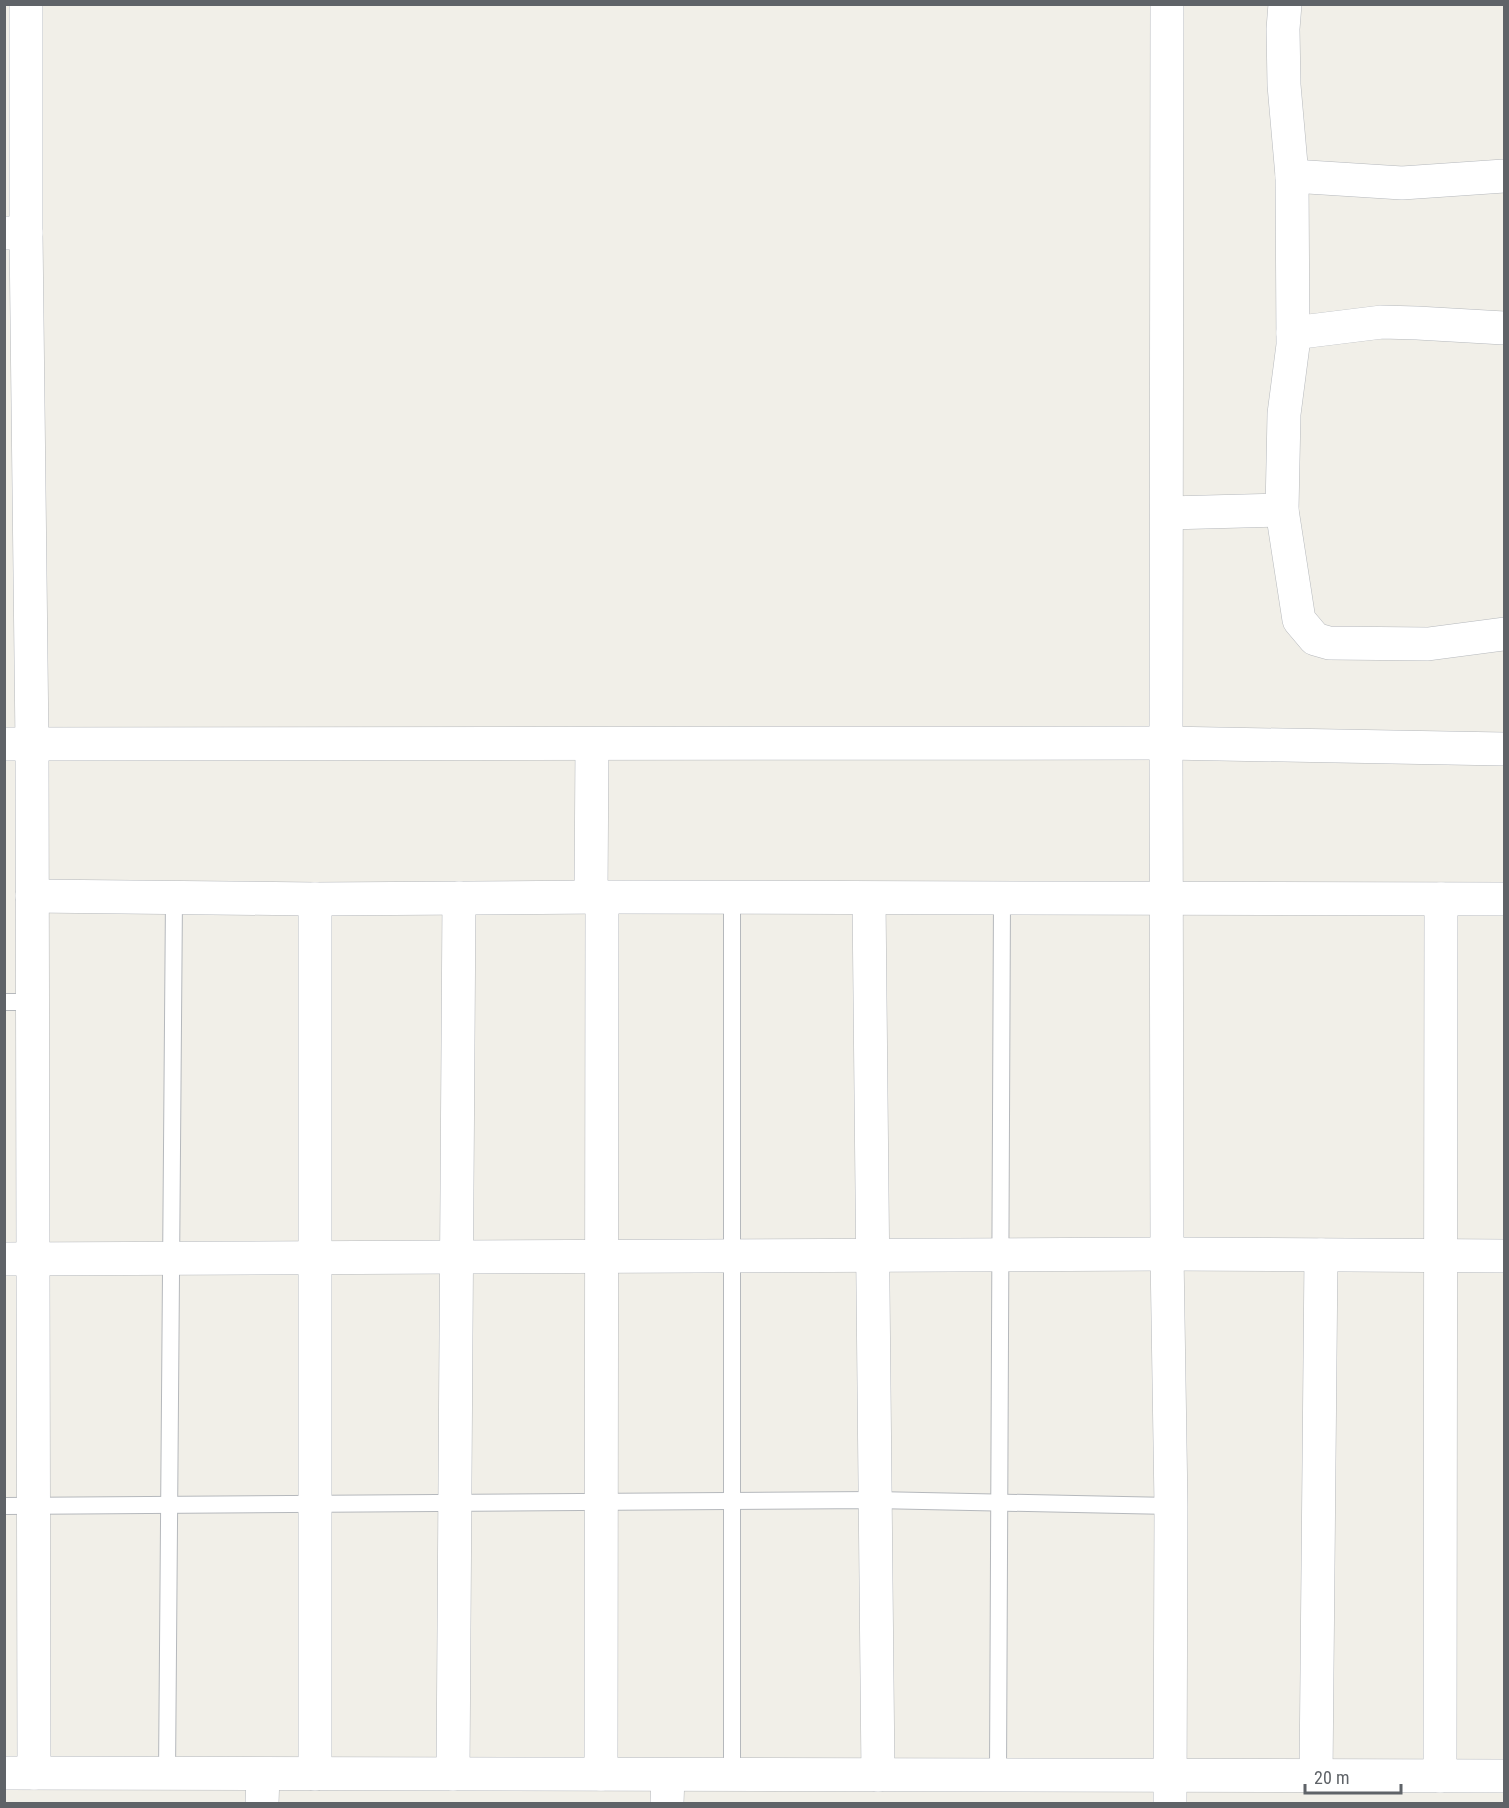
<svg xmlns="http://www.w3.org/2000/svg" width="1509" height="1808" viewBox="0 0 1509 1808" font-family="'Roboto Condensed',sans-serif">
<style>
.lines{fill:none;stroke-linecap:round;stroke-linejoin:round}
.service-casing{stroke:#b5b8bc;stroke-width:18}
.minor-casing{stroke:#b5b8bc;stroke-width:34}
.tertiary-casing{stroke:#b5b8bc;stroke-width:34}
.service{stroke:#fff;stroke-width:16}
.minor{stroke:#fff;stroke-width:33}
.tertiary{stroke:#fff;stroke-width:33}
</style>
<rect width="100%" height="100%" fill="#f1efe8"/>
<g class="lines">
<defs>
<g id="service">
<polyline points="4,1002 33,1002"/>
<polyline points="4,1506 875,1500 1171,1506"/>
<polyline points="167,1774 174,898"/>
<polyline points="732,1774 732,898"/>
<polyline points="998,1775 1002,899"/>
</g>
<g id="minor">
<polyline points="1285,4 1283,29 1284,85 1292,176 1293,345 1284,414 1282,510 1299,620 1315,639 1329,643 1428,644 1504,634"/>
<polyline points="1292,176 1402,183 1504,176"/>
<polyline points="26,233 32,744 34,1773"/>
<polyline points="1293,333 1382,322 1417,323 1504,328"/>
<polyline points="1168,513 1282,510"/>
<polyline points="32,896 315,899 602,897 1504,899"/>
<polyline points="591,897 592,744"/>
<polyline points="315,899 315,1774"/>
<polyline points="869,899 878,1775"/>
<polyline points="4,1259 1167,1254 1504,1256"/>
<polyline points="453,1774 459,898"/>
<polyline points="601,1774 602,897"/>
<polyline points="1316,1776 1321,1255"/>
<polyline points="1440,1776 1441,899"/>
<polyline points="262,1804 263,1774"/>
<polyline points="667,1804 668,1775"/>
</g>
<g id="tertiary">
<polyline points="1167,4 1166,743 1167,1254 1171,1506 1170,1804"/>
<polyline points="4,233 26,233 26,4"/>
<polyline points="4,744 1166,743 1504,749"/>
<polyline points="4,1773 1504,1776"/>
</g>
</defs>
<use href="#service" class="service-casing"/>
<use href="#minor" class="minor-casing"/>
<use href="#tertiary" class="tertiary-casing"/>
<use href="#service" class="service"/>
<use href="#minor" class="minor"/>
<use href="#tertiary" class="tertiary"/>
</g>
<rect width="1509" height="1808" fill="none" stroke="#5f6368" stroke-width="12"/>
<path d="M1305 1784v9h96v-9" fill="none" stroke="#5f6368" stroke-width="3"/>
<text x="1314" y="1784" font-size="18" fill="#5f6368" stroke="#ffffff" stroke-width="4.5" paint-order="stroke">20 m</text>
</svg>
